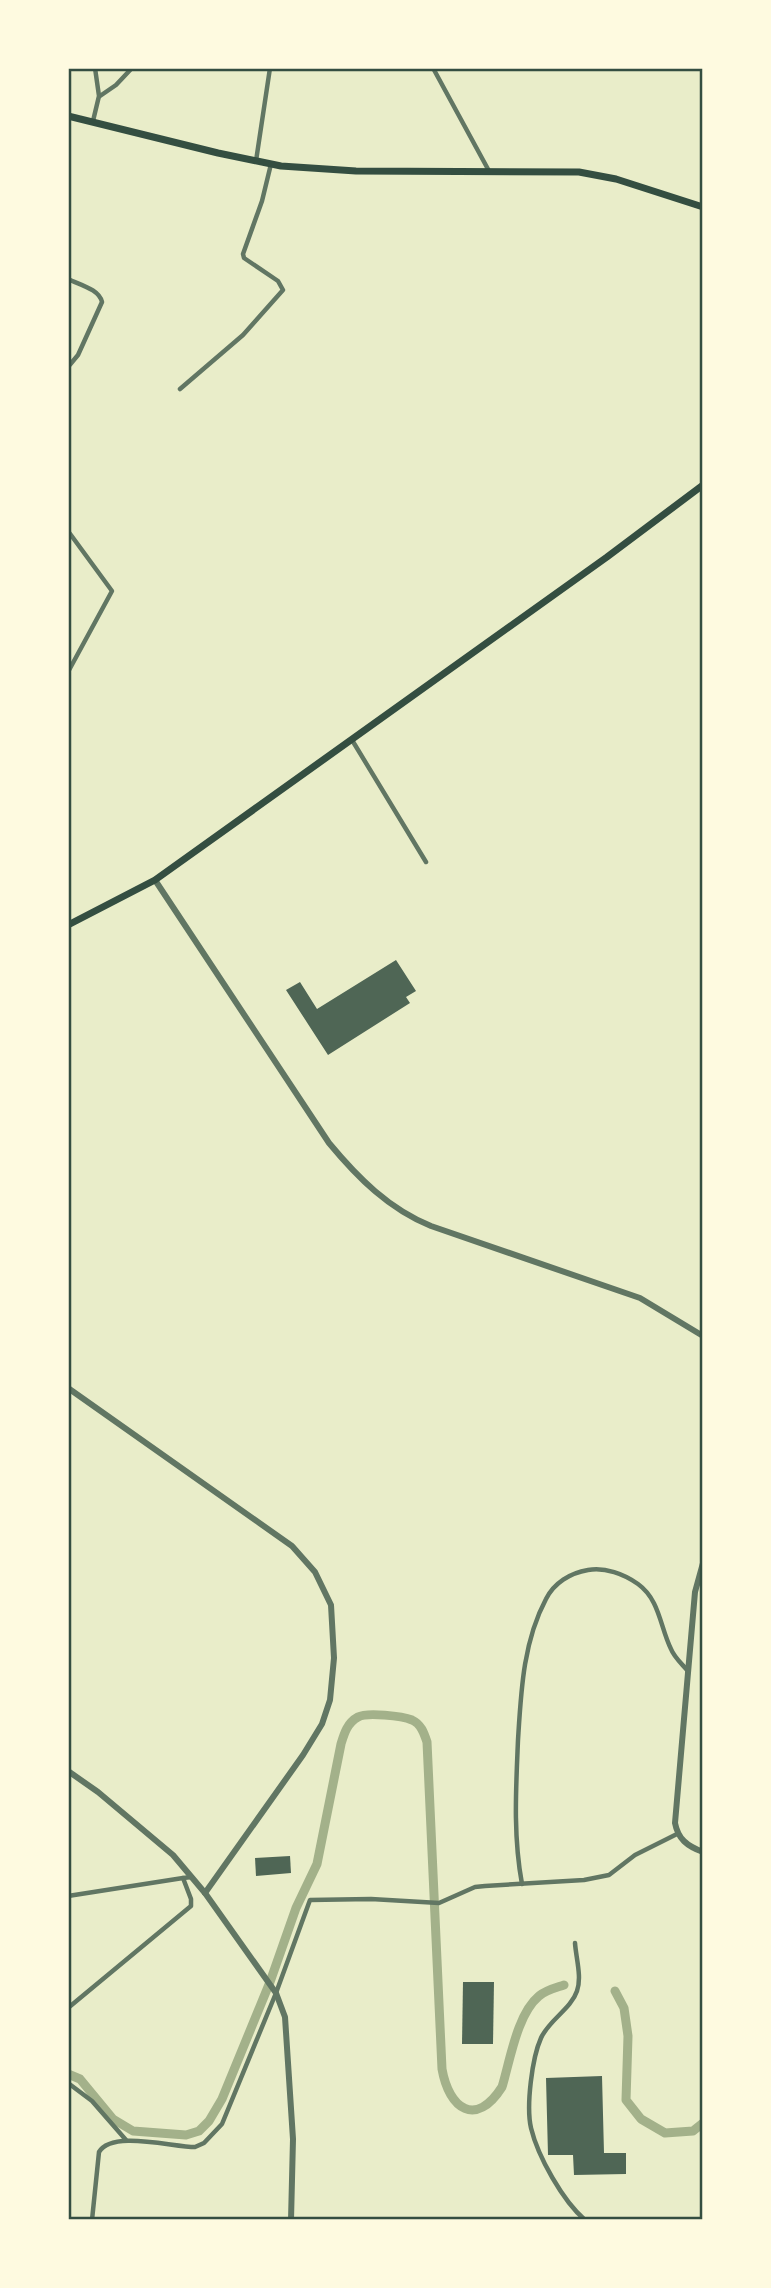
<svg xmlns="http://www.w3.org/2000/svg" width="771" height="2288" viewBox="0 0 771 2288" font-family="Rubik,sans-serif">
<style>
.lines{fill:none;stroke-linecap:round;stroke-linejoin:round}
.canal{stroke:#a3b18a;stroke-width:9}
.building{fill:#4f6655}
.minor{stroke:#617663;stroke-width:4.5}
.tertiary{stroke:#617663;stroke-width:6}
.secondary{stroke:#344e41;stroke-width:7}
.primary{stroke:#344e41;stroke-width:7}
.neatline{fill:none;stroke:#344e41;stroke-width:2.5}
</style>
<rect width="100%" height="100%" fill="#e9edc9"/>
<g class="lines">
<g class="canal">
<polyline points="615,1991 624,2008 628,2036 626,2100 641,2119 665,2133 693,2131 703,2123"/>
<path d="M68 2074 80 2079 113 2119 133 2131 186 2135 199 2131 209 2121 222 2099 270 1982 296 1908 317 1864 341 1744C344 1734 347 1723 358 1717 367 1712 402 1716 412 1720 421 1724 424 1733 427 1742L442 2069C449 2109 476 2128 502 2087 510 2061 517 2014 539 1996 546 1990 555 1988 564 1985"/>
</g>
</g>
<g class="building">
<polygon points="396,960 416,991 406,997 410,1003 328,1055 286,990 300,982 317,1009"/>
<polygon points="290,1856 291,1873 256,1876 255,1858"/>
<polygon points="463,1982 494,1982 493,2044 462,2044"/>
<polygon points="602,2076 604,2153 626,2153 626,2174 574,2175 573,2155 548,2155 546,2078"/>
</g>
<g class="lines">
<g class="minor">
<polyline points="433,68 489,171"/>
<polyline points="100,96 116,85 132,68"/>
<polyline points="93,121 99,96 95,68"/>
<polyline points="256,161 270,68"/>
<path d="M68 279C80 285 99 289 102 302L78 355 68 367"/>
<polyline points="180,389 243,335 283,290 278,281 244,258 243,254 262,201 271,164"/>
<polyline points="68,531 112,591 68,672"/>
<polyline points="352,740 426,862"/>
<path d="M522 1884C513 1836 516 1788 518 1740 521 1692 523 1642 546 1599 554 1583 570 1573 588 1570 605 1567 624 1574 638 1584 660 1600 660 1627 671 1649 674 1657 682 1664 687 1670"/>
<polyline points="68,1896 183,1878"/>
<path d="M575 1943C576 1958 582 1977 577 1991 571 2009 549 2020 541 2038 532 2058 526 2106 531 2128 538 2157 563 2201 585 2220"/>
<polyline points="68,2008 191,1906 191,1899 183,1878 192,1877"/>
<polyline points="68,2083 92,2101 126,2140"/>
<path d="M92 2220 99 2152C112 2130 172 2147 195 2147L204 2143 222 2124 276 1993 310 1900 371 1899 439 1903 475 1887 485 1886 584 1880 609 1875 635 1855 677 1834"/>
</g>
<g class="tertiary">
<path d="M155 880 329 1143C358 1178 389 1209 431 1226L640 1298 703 1336"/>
<polyline points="68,1388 292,1546 315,1572 331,1605 334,1658 330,1700 322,1724 303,1755 205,1893"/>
<path d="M703 1563 695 1592 675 1823C678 1839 687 1846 703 1852"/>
<polyline points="68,1771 98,1792 173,1855 205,1893 276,1993 285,2017 293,2139 291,2220"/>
</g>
<polyline class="secondary" points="68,925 155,880 607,557 703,485"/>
<polyline class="primary" points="68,116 218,153 281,166 356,171 579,172 616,179 703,207"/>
</g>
<rect width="771" height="2288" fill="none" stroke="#fefae0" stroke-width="140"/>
<rect x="70" y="70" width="631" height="2148" class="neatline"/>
</svg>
